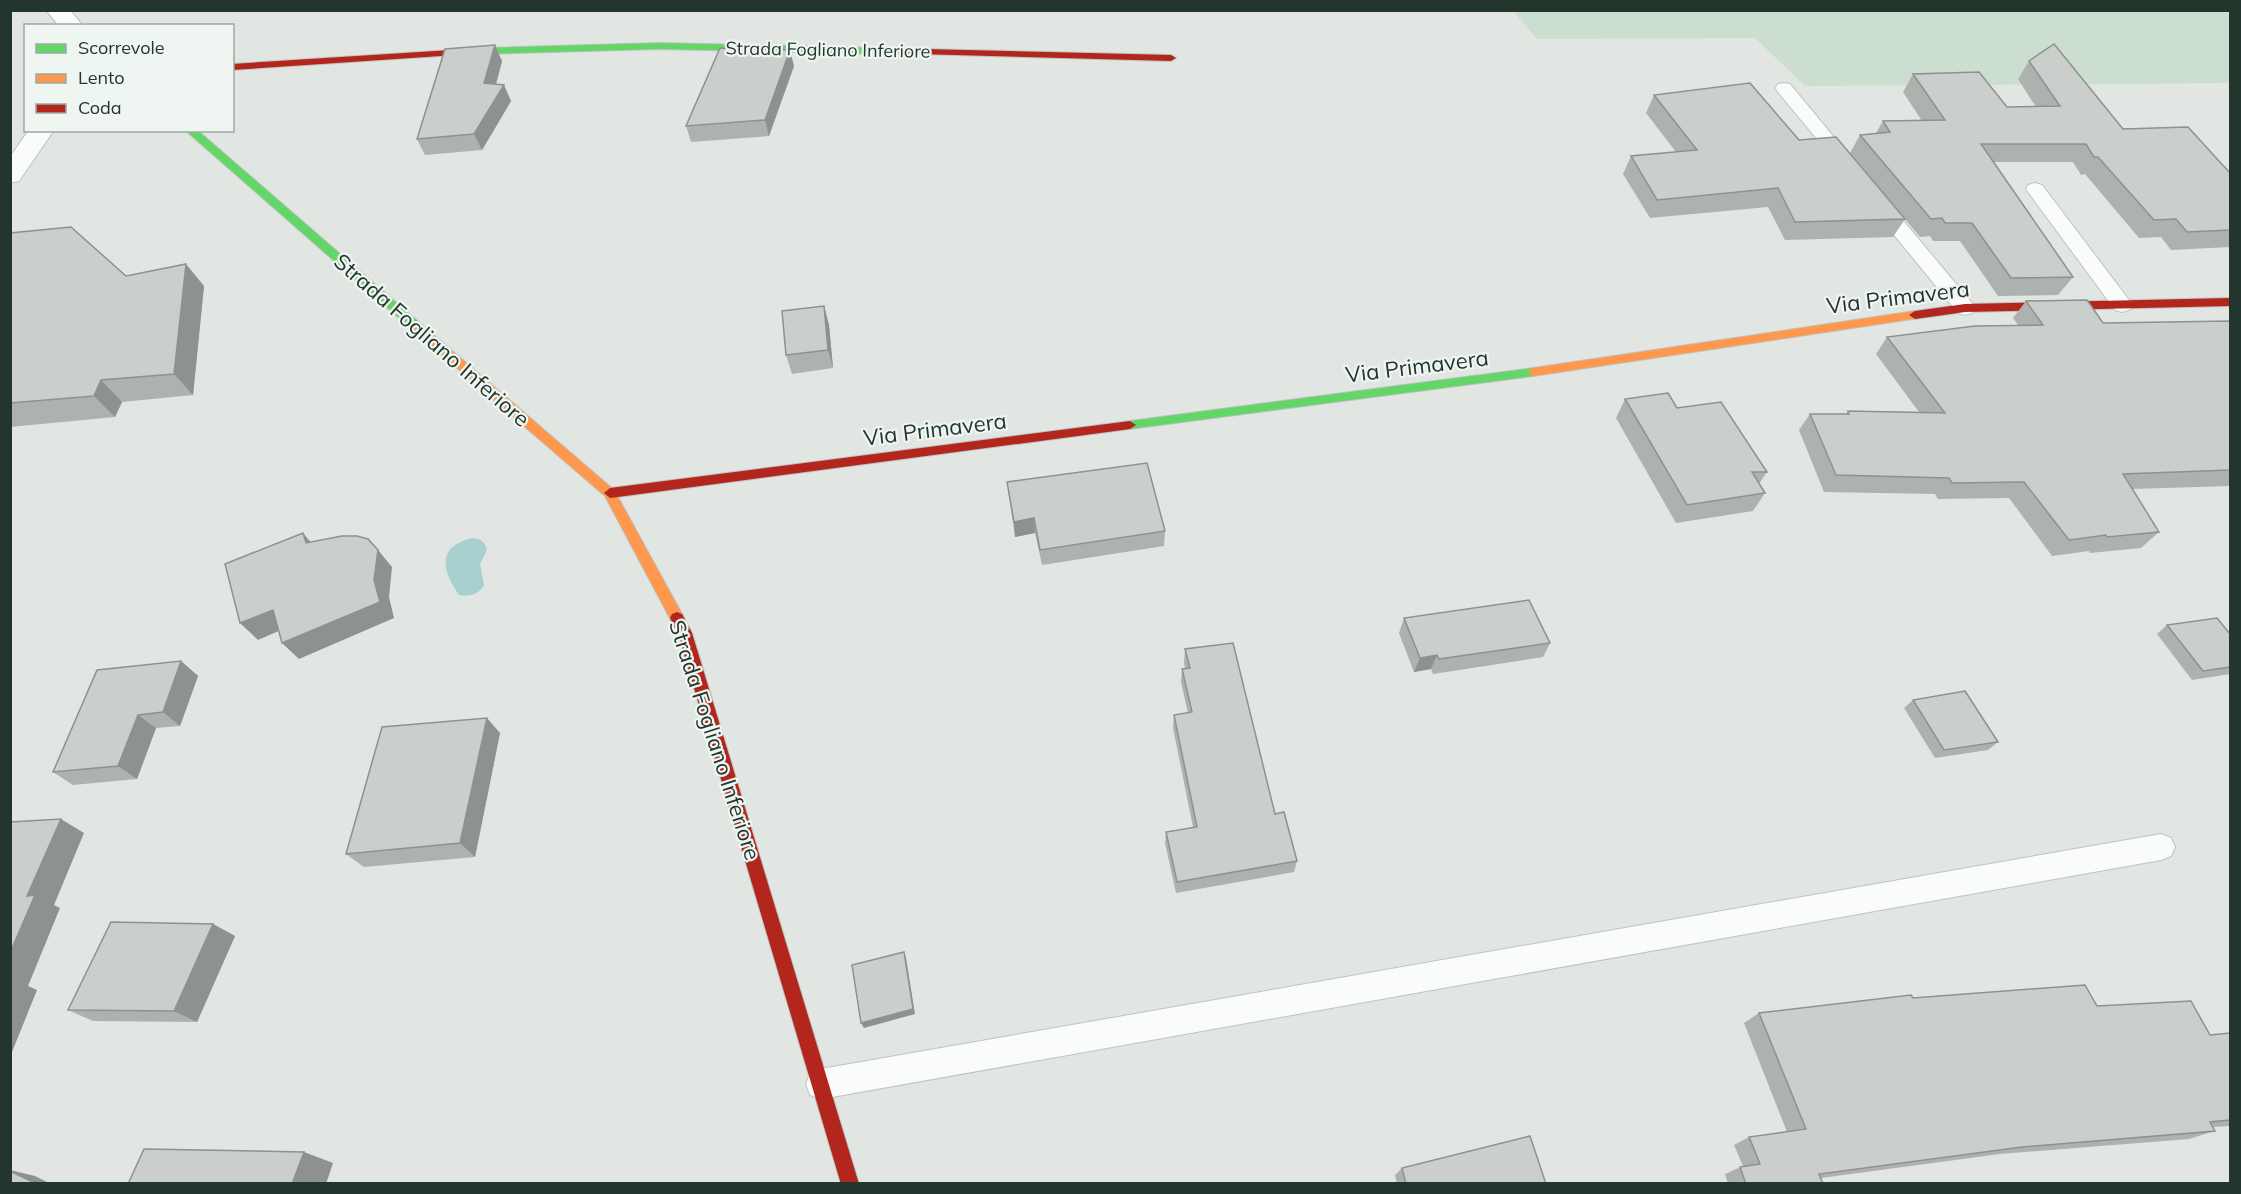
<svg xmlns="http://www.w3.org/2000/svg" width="2241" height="1194" viewBox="0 0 2241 1194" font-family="Mulish,sans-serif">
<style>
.green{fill:#ccdecf}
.water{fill:#a7d0cf}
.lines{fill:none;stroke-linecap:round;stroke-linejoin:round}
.lane-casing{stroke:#bec3c0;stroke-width:2}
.street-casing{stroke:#bec3c0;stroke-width:2}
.fast-casing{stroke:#bec3c0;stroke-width:2}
.slow-casing{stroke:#bec3c0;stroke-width:2}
.jam-casing{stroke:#bec3c0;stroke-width:2}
.lane{fill:#fafbfb;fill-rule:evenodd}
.street{fill:#fafbfb;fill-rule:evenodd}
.fast{fill:#63d668;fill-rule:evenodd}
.slow{fill:#ff974d;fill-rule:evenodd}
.jam{fill:#b3261e;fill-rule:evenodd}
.wall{fill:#aeb2af}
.shaded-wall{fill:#8d918f}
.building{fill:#cacfcc;stroke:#8d918f;stroke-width:1.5}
.labels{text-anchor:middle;stroke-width:4.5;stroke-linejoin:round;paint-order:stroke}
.far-street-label{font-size:18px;fill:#22362e;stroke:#eff5f1}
.street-label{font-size:22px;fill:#22362e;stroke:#eff5f1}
</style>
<rect width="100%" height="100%" fill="#e1e6e3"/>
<polygon class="green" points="1513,11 2230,11 2230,83 1805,86 1755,38 1537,39"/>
<path class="water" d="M472 538C480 539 485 541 487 550L480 564 484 585C478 595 470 597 459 595 442 570 436 547 472 538Z"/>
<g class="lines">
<defs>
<g id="lane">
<polygon points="1784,83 1790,84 1852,159 1855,163 1852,167 1840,167 1778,92 1775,88 1778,84"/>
<polygon points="2035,183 2042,185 2129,300 2132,305 2129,310 2122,312 2115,310 2026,189 2028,185"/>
<polygon points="1879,198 1886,200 1972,303 1975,308 1972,313 1965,315 1958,313 1872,208 1870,204 1872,200"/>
<polygon points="2161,834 2171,838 2175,847 2171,856 2161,860 821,1099 810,1095 806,1084 810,1073 821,1069"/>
</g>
<g id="street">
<polygon points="46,10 70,10 83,26 59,26"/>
<polygon points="29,130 54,130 19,181 10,183 10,157"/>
</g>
<g id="fast">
<polygon points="659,43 884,48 889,51 884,54 659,49 483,54 478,51 483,48"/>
<polygon points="185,130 197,130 421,324 421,330 413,330"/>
<polygon points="1533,368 1539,372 1533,376 1130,429 1124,425 1130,421"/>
</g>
<g id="slow">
<polygon points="1915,311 1919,312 1919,318 1533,376 1527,372 1533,368"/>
<polygon points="417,323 421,324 614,490 682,614 684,618 682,622 672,622 605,496 413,330 413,324"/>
</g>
<g id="jam">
<polygon points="483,48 486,49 486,53 232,70 232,64"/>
<polygon points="884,48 1171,55 1176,58 1171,61 881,53 881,49"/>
<polygon points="2230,298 2230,306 1965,312 1915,319 1909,315 1915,311 1965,304"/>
<polygon points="1130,421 1136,425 1130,429 610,498 604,493 610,488"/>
<polygon points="677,612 682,614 692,633 859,1184 841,1184 678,634 670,618 672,614"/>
</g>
</defs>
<use href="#lane" class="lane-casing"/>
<use href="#street" class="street-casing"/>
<use href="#fast" class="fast-casing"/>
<use href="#slow" class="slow-casing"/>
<use href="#jam" class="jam-casing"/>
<use href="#lane" class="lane"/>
<use href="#street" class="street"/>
<use href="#fast" class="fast"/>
<use href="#slow" class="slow"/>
<use href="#jam" class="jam"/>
</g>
<g class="wall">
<polygon points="502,61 496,84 511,101 482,150 425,155 417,139"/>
<polygon points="2029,61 2123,129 2230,173 2230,247 2171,250 2161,237 2139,238 2085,174 2081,175 2073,162 1994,162 2073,277 2058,295 1998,296 1960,241 1933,241 1930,236 1920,237 1850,153 1860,135 1876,133 1883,121 1922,121 1903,92 1913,74 2007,107 2036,107 2018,79"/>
<polygon points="794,66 769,136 691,142 686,126"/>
<polygon points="1654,95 1799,140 1905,219 1893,237 1785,240 1768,207 1650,218 1623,174 1631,156 1676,152 1646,113"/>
<polygon points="10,233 126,276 204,286 193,395 122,402 115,417 10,427"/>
<polygon points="2026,301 2103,323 2230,321 2230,486 2133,489 2159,532 2141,548 2090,553 2089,551 2052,556 2009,498 1938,499 1935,494 1824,492 1799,430 1810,414 1846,414 1848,411 1919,412 1876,354 1887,337 2018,325 2013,318"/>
<polygon points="824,306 829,325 833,368 792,374 786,355"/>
<polygon points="1625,399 1767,472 1759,484 1765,493 1753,511 1676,523 1616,418"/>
<polygon points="1007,482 1165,531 1164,546 1042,565 1035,533 1015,537"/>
<polygon points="1404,618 1550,643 1543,657 1433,674 1431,669 1414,672 1399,633"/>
<polygon points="2167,625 2230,634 2230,674 2192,680 2157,634"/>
<polygon points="1185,649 1275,814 1297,861 1294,872 1176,893 1165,843 1166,832 1193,827 1173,728 1174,715 1188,713 1181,682 1182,669 1185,668 1184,663"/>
<polygon points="181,661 198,676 180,726 156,728 137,779 73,785 53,772"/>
<polygon points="1913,700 1998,742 1988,750 1935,758 1904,708"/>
<polygon points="500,733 475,857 364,867 346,854"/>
<polygon points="213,924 235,936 197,1022 93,1021 68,1010"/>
<polygon points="1913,998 2097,1006 2210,1035 2230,1033 2230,1126 2213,1127 2215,1131 2189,1139 2000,1154 1821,1178 1823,1184 1728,1184 1725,1174 1743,1166 1734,1145 1749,1137 1787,1132 1744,1023 1759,1013"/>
<polygon points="1402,1168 1546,1184 1397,1184 1395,1175"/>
</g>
<g class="shaded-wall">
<polygon points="495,45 502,61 492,99 484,83"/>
<polygon points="790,50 794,66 769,136 765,120"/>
<polygon points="504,85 511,101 482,150 474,134"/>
<polygon points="186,264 204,286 193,395 174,374"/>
<polygon points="824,306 829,325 833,368 828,350"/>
<polygon points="101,380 122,402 115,417 94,396"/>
<polygon points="1034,518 1035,533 1015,537 1014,522"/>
<polygon points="303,533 318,551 306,543"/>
<polygon points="378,550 392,567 389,597 394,618 299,659 282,643"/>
<polygon points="273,610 290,626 258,640 240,623"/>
<polygon points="1437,655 1431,669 1414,672 1420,658"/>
<polygon points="181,661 198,676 180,726 163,712"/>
<polygon points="138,715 156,728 137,779 118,766"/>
<polygon points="487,718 500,733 475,857 460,843"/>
<polygon points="61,819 84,833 54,905 60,908 28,986 37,990 10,1057 10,953 27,896"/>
<polygon points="213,924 235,936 197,1022 174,1011"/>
<polygon points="904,952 906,958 915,1014 864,1028 861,1023"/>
<polygon points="304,1152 333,1163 326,1184 292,1184"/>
<polygon points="10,1170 35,1176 51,1184 37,1184 10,1171"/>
</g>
<g class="building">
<polygon points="2054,44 2123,129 2188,127 2230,173 2230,230 2187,232 2176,219 2154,220 2098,157 2094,157 2086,144 1981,144 2073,277 2011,278 1972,223 1945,223 1942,218 1931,219 1860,135 1890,132 1883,121 1945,120 1913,74 1979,72 2007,107 2060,106 2029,61"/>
<polygon points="495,45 484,83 504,85 474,134 417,139 445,49"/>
<polygon points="720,48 790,50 765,120 686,126"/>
<polygon points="1750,83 1799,140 1836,137 1905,219 1795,222 1778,188 1657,200 1631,156 1697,150 1654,95"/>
<polygon points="71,227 126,276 186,264 174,374 101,380 94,396 10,403 10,233"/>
<polygon points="2087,300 2103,323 2230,321 2230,470 2123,474 2159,532 2107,537 2106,535 2069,540 2024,482 1952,483 1949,478 1836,475 1810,414 1849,414 1848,411 1945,413 1887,337 1975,326 2043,325 2026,301"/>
<polygon points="824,306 828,350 786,355 782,311"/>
<polygon points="1668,393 1677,408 1721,402 1767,472 1752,472 1765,493 1687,505 1625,399"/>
<polygon points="1147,463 1165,531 1040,550 1034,518 1014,522 1007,482"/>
<polygon points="303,533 306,543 342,536 357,536 368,539 378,550 374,580 380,602 282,643 273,610 240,623 225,564"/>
<polygon points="1529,600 1550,643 1439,659 1437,655 1420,658 1404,618"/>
<polygon points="2217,618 2230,634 2230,667 2203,671 2167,625"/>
<polygon points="1233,643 1275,814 1284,812 1297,861 1177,882 1166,832 1197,827 1174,715 1192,712 1182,669 1190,668 1185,649"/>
<polygon points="181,661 163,712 138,715 118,766 53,772 97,670"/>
<polygon points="1965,691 1998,742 1944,750 1913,700"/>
<polygon points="487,718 460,843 346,854 382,727"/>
<polygon points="61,819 27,896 35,895 10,953 10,822"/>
<polygon points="111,922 213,924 174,1011 68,1010"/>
<polygon points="904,952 913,1009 861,1023 852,965"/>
<polygon points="2085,985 2097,1006 2191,1001 2210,1035 2230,1033 2230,1120 2210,1122 2215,1131 2022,1147 1819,1174 1823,1184 1746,1184 1740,1167 1760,1164 1749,1137 1806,1129 1759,1013 1911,995 1913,998"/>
<polygon points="1530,1136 1546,1184 1406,1184 1402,1168"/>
<polygon points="144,1149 304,1152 292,1184 128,1184"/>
<polygon points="10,1171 37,1184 10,1184"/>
</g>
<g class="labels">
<g class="far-street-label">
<text transform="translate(828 50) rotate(1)" y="6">Strada Fogliano Inferiore</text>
</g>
<g class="street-label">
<text transform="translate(1898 297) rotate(-7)" y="8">Via Primavera</text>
<text transform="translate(432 340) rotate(41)" y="8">Strada Fogliano Inferiore</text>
<text transform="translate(1417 366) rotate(-7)" y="8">Via Primavera</text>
<text transform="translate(935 429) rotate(-7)" y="8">Via Primavera</text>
<text transform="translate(715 740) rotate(72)" y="8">Strada Fogliano Inferiore</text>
</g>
</g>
<rect width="2241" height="1194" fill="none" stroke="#22362e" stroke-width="24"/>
<rect x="24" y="24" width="210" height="108" fill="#eff5f1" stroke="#9da9a3" stroke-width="1.5"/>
<rect x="36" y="44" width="30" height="9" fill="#63d668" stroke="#9da9a3" stroke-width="1.5"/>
<text x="78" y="54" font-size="18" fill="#22362e">Scorrevole</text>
<rect x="36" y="74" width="30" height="9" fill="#ff974d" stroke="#9da9a3" stroke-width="1.5"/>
<text x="78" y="84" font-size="18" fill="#22362e">Lento</text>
<rect x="36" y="104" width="30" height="9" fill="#b3261e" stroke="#9da9a3" stroke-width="1.5"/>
<text x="78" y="114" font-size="18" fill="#22362e">Coda</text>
</svg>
